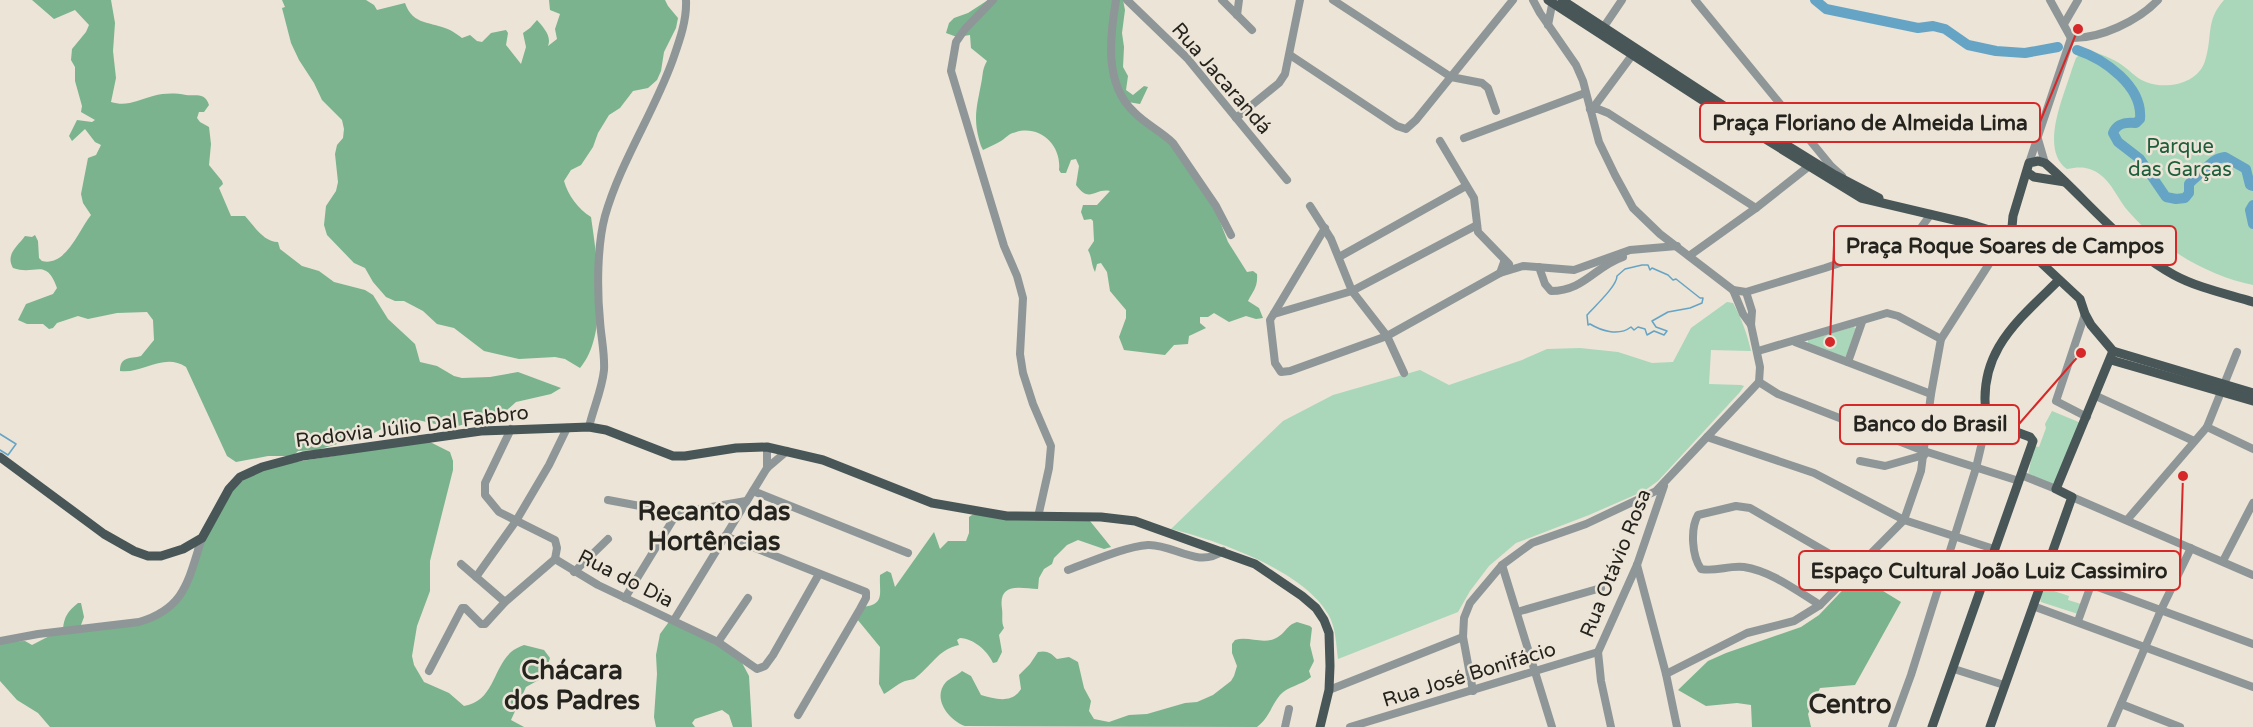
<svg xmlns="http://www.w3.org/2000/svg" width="2253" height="727" viewBox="0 0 2253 727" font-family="'Varela Round',sans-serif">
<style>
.green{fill:#aad6b9}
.forest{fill:#7ab38e}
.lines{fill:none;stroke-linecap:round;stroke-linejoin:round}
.stream{stroke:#65a4c5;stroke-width:1.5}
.river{stroke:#65a4c5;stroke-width:10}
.minor{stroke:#8f9697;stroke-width:8}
.major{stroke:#495657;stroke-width:9}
.labels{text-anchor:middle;stroke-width:5;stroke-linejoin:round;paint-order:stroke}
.street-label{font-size:20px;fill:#25231e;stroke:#ebe4d7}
.park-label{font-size:20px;fill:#1c5d3a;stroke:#ebe4d7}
.district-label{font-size:26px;font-weight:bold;fill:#25231e;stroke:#ebe4d7}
.leader{fill:none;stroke:#d62828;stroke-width:2}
.callout-dot{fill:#d62828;stroke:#ebe4d7;stroke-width:2}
.callout{fill:#ebe4d7;stroke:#d62828;stroke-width:2}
.callout-label{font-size:21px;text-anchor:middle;font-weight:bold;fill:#25231e}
</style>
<rect width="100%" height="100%" fill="#ebe4d7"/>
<g class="green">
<path d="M2224 0H2253V285C2208 276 2159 247 2129 212 2117 199 2113 183 2098 173 2087 166 2078 167 2067 169 2039 149 2064 96 2072 69L2076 58 2085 49C2096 52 2109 57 2119 63 2129 69 2135 78 2146 82 2166 90 2198 84 2205 61 2213 37 2205 21 2224 0Z"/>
<path d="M1727 302 1733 303C1742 319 1747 334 1751 351L1711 350 1709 384 1741 385 1744 386 1740 392 1658 481 1644 491 1589 515 1516 543 1489 566 1470 591 1458 612 1338 659C1336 644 1336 627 1328 614 1304 571 1217 540 1171 529L1283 421 1333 395 1420 370 1449 385 1522 360 1547 349 1580 348 1618 352 1652 363 1673 362 1691 328Z"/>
<polygon points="1853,327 1856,328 1845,359 1808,344 1808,340"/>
<polygon points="2052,411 2081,423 2055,487 2028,475 2034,446 2039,447 2046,428 2045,424"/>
<polygon points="2049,572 2057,575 2054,591 2069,596 2068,600 2081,604 2078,614 2041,602 2040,598"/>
</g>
<g class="forest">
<path d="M32 0H111L115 23 113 51 116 78 111 102C127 107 138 100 153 96 165 93 174 93 186 95 196 96 205 92 209 105L204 112H199L197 118 200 122 209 127 211 144 209 165 222 181 223 184 219 188 231 216H245C254 226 264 242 278 242L280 249 302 266 319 271 334 282 365 290 373 295 388 319 415 344 420 362 437 366 454 376 462 378 490 377 518 372 561 388 551 394 516 402 497 419H480L452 428 418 420 390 424 362 440 354 439 317 450 298 451 293 456H268L236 462 227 456 186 367C164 352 143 374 120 371 120 356 130 359 141 356L154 340 153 320 147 312 117 313 88 319 78 316 57 323 53 328 49 329 43 324H27L18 320 26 304 53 294 57 288C46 257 35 276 13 268 5 254 18 246 25 236L32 237 35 235 38 241 39 258 42 261C66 267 79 230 91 215L83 203 81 194 88 158 96 155 101 145 95 142 85 129 72 141 69 136 77 120 92 122 95 120 81 112 82 106 75 81V67L71 60 72 49 86 32 89 25 75 10 54 19Z"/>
<path d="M282 0H366L374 5 377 10 405 3C413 26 431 21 450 30 454 32 458 35 462 38L470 35 477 41 482 42 491 33 506 30 508 33 506 45 521 64 526 47 523 33 530 28 537 20C543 27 552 36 548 46L557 39 555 29 560 14 550 10 549 0H665L668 6 678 18 676 28 664 52 661 71 657 80 648 88 633 91 620 108 609 115 598 133 593 147 581 165 571 170 564 181C568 195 578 209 591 217 597 259 609 334 580 368L565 359 555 357 519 359 484 351 454 328 437 324 423 311 404 301H395L386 297 373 282 365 268 354 263 327 235 324 225 326 206 336 191 338 182 335 154 337 145 343 138 344 129 342 120 322 100 314 83 299 60 291 43 282 8 285 7Z"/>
<path d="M988 0H1123L1125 10 1122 33 1124 47 1123 67 1128 76 1126 90 1133 95 1144 86 1148 87 1140 104 1128 102 1169 139 1217 214 1228 242 1247 272 1253 271 1257 274C1258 287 1253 291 1248 301L1259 308 1263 318 1256 319 1246 316 1229 322 1214 313 1208 317H1200V323L1206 328 1189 336 1188 344 1174 345 1165 355 1124 350 1119 337 1126 318V310L1110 291 1107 272 1101 263 1097 264 1095 272C1091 264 1092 257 1088 250L1094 241 1093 221 1091 219 1084 220 1081 212 1083 205H1097L1110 191C1094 188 1090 204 1076 185L1079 166 1076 159 1071 160 1066 173H1061L1059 170C1062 144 1038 123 1013 133 1008 134 1005 139 1001 141 996 144 989 147 983 150L981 146C972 118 977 107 982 79 983 72 983 68 987 61L971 48 970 35 957 37 946 33 949 23 954 18 968 13Z"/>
<path d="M428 441 450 452 453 461V470L430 561V591L417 626 412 656 414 665 424 682 449 693 464 706C494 701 492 670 511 652 514 649 519 647 524 645L544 650 550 658 544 677 526 687 511 720 524 727H50L38 713 17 700 0 681V642L25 641 32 645 63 629C64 617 68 611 78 603H81L84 617 81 625 106 627 150 617 158 610 169 606 189 577 195 546 220 505 250 472 289 463Z"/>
<path d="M972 515 1081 516 1090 521 1111 547 1104 549 1078 540 1067 545 1054 558 1052 564 1044 569 1039 578 1038 589C1020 588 998 582 1002 609 1003 616 1001 622 1004 628L999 635 1002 652 997 662 993 663C987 650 974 639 960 638L957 640 959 645C938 649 930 668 914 679 911 680 908 680 905 681 897 684 891 690 884 694L879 684 880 647 857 619 860 607C886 606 879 594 880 575L887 571 891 573 895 587 934 532 940 549 948 541H966L969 533V517Z"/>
<polygon points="1857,575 1901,602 1855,685 1820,688 1808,714 1811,727 1752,727 1751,705 1737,703 1706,706 1678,690 1708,661 1726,653 1801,627 1819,615"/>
<polygon points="671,619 740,659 749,676 752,727 733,727 729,715 722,710 695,719 692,723 695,727 656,727 654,717 657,674 656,655 660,634"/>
<path d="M1297 622 1310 626 1312 628 1310 645 1314 661 1309 671 1311 677C1302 685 1288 686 1280 695 1271 706 1269 718 1257 727L965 726C950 721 931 699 946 682 950 678 958 675 962 671L971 676 981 695C995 699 1012 704 1021 689L1019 675 1030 664 1038 652C1047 650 1051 653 1057 659L1069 657 1078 662 1084 688 1091 701 1089 711 1094 719 1109 722 1129 715 1147 714 1185 703 1197 702 1213 695 1231 681 1234 676 1237 666 1232 653V644L1235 640C1248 636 1261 644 1274 639 1286 634 1286 625 1297 622Z"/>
</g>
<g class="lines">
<g class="stream">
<path d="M1642 265H1648L1650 270 1652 268 1668 275 1673 280 1676 279 1700 298H1703L1702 303 1690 308 1668 312 1652 321 1656 327 1667 331 1664 335 1654 331 1647 335 1645 329 1638 327 1634 330 1631 327C1618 337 1600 330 1590 324L1588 325 1587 315C1595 306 1617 286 1617 276L1625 269Z"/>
<polyline points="0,434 16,444 8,455 0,450"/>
</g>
<g class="river">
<polyline points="1815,0 1826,9 1918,28 1933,26 1945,29 1968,45 1996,51 2025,53 2058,47"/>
<path d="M2077 50C2104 59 2143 86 2140 119L2136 123C2126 122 2117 123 2113 133L2118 142 2140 159 2166 197 2176 199 2185 198 2189 193V184C2194 178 2199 175 2204 170 2212 162 2214 159 2225 157L2246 169 2250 185 2253 186"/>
<polyline points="2253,205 2250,210 2253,224"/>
</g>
<g class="minor">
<polyline points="993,0 965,29 956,42 951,71 1004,246 1017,276 1023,298 1020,354 1023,373 1033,404 1051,446 1049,468 1038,517"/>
<path d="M1116 0C1110 36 1104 83 1133 111 1145 124 1161 131 1173 143L1216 206 1231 235"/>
<polyline points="1127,0 1187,58 1287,180"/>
<polyline points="1222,0 1252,30"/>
<polyline points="1333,0 1451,77 1482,83 1488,88 1496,111"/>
<polyline points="1533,0 1540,13 1576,65 1583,81 1599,142 1615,175 1633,208 1660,234 1733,290 1746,292 1825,268 1896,244 1920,229 1931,214"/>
<polyline points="1695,0 1831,166 1842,176"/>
<polyline points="2050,0 2071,38"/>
<polyline points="1237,15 1239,0"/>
<polyline points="2064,24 2078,0"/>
<polyline points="1548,25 1553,0"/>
<polyline points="1601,31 1622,0"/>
<path d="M2071 38C2100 39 2138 21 2158 0"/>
<polyline points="1290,55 1397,126 1406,129 1416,120 1513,0"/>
<polyline points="1590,109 1598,109 1608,113 1756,208"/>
<polyline points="1590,109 1596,104 1633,54"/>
<polyline points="1236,118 1279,83 1285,74 1300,0"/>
<polyline points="1464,138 1585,93"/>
<polyline points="2038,139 2045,163"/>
<polyline points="1440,141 1474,198 1478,232 1509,264"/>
<polyline points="2029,163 2071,38"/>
<polyline points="1310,206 1331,239 1352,291 1387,336 1404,373"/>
<polyline points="1325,228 1270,320 1275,363 1281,372 1290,371 1387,336 1500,273 1504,262"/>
<polyline points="1689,256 1756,208 1813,163"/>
<polyline points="1339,257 1466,186"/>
<path d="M1539 267 1545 284 1551 291C1584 291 1594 267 1623 257"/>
<polyline points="1500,273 1523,266 1574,270 1630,250 1677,246"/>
<polyline points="1733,290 1743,314 1751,325"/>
<polyline points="1274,314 1352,291 1477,225"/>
<polyline points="2085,314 2056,401 2087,417"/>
<polyline points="1795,342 1931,394"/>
<polyline points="1758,351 1887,313 1898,316 1941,339"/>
<polyline points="1848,362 1862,322"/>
<polyline points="1759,382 1778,394 1924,451 2019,481"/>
<polyline points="2096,396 2194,441"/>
<path d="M589 427C593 409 602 390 604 370 605 354 601 337 600 321 597 290 597 246 605 216 620 163 653 114 672 62 679 42 687 21 686 0"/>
<polyline points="2207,427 2253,449"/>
<polyline points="511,429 485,483 485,495 499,512 555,540 557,548 555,559"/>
<polyline points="1707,437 1814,473 1904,520 1994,549"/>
<polyline points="1860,461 1885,466 1924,455"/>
<polyline points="767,468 767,447"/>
<polyline points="2021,475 2056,489"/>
<polyline points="753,491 908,553"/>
<polyline points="2072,497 2253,575"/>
<polyline points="608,500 677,513 746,501"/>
<polyline points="2127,520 2207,427 2237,352"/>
<polyline points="725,536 866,592 866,598 860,609 798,715"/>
<polyline points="2223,561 2253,503"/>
<polyline points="461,564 505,602"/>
<polyline points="1502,565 1552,727"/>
<polyline points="1637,565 1666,674 1677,727"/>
<polyline points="2046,568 2253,644"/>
<path d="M1068 570C1091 562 1123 547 1148 545 1174 544 1197 569 1223 551"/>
<polyline points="574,572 608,539"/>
<polyline points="476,577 516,521 549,465 567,428"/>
<polyline points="625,598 677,513"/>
<path d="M1820 605C1797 591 1771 571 1744 567 1729 565 1716 572 1701 569 1692 556 1690 529 1698 515L1736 506 1750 508 1835 557 1854 571"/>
<polyline points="2033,606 2253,687"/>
<polyline points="1517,612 1601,588"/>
<polyline points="674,620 767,468 787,451"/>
<polyline points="2078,621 2091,585"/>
<path d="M0 641 38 634 139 622C186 608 188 580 202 538"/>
<polyline points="718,642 748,598"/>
<polyline points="1954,669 2004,685"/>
<polyline points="429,671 462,608 465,608 481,624 485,624 505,602 555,559 598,585 718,642 757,669 765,666 773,655 819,574"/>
<polyline points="1666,674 1747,633 1794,621 1820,605 1904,520 1921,471 1931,394 1941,339 1996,253"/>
<polyline points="1329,690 1463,637"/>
<polyline points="1473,691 1463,637 1464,618 1470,603 1502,565 1532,543 1586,524 1656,491 1759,382 1760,367 1751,325 1752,311 1746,292"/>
<polyline points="2121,704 2180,727"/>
<polyline points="1285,727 1289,709"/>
<polyline points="1350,727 1598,652"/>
<polyline points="1611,727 1601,681 1598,652 1637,565 1664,486"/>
<polyline points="1892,727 1911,675 1976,468 1987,421"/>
<polyline points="2111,727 2161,610 2191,548"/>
</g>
<g class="major">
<polyline points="1548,0 1702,100 1861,198 1967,223 1999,233"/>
<polyline points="1562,0 1750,123"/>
<polyline points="1772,136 1835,175 1879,198"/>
<polyline points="2027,172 2034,177 2065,182"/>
<polyline points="1968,225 1992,249"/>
<path d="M2011 238 2013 216 2029 163 2038 161 2045 163C2087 200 2124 248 2174 275 2198 288 2227 294 2253 302"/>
<polyline points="2012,242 2036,258 2080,299 2085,314 2091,325 2113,351"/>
<path d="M2007 253C2014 245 2014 236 2002 233L1993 236C1988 249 1996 254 2007 253 2015 253 2025 255 2033 257"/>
<polyline points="2113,351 2253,393"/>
<polyline points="2111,360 2253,401"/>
<polyline points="0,457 104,534 134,551 148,556 161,556 183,549 202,538 229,489 240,477 262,467 303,456 481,431 589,427 606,430 673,456 685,456 736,448 767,447 823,460 932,503 1007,516 1101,517 1135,521 1255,564 1302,596 1316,608 1324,620 1329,633 1330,666 1329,690 1320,727"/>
<path d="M1932 727 2033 441 2030 437 1987 421C1975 354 2016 322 2059 280"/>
<polyline points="1990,727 2072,497 2056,489 2113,351"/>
</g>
</g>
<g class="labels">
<g class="street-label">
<text transform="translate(1222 78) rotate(49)" y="7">Rua Jacarandá</text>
<text transform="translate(412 426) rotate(-7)" y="7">Rodovia Júlio Dal Fabbro</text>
<text transform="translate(1615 563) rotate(-68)" y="7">Rua Otávio Rosa</text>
<text transform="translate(626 578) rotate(27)" y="7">Rua do Dia</text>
<text transform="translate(1469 674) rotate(-17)" y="7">Rua José Bonifácio</text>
</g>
<g class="park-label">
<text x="2180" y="153">Parque<tspan x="2180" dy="23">das Garças</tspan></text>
</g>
<g class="district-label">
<text x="714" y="520">Recanto das<tspan x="714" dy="30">Hortências</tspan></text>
<text x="572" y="679">Chácara<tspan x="572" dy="30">dos Padres</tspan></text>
<text x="1850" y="713">Centro</text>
</g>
</g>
<path class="leader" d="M2078 29L2040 122M1830 342L1834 245M2081 353L2019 424M2183 476L2180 570"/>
<g class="callout-dot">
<circle cx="2078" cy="29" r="6"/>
<circle cx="1830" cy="342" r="6"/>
<circle cx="2081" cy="353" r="6"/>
<circle cx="2183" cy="476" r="6"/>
</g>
<g class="callout">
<rect x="1700" y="103" width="340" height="39" rx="6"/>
<rect x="1834" y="226" width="342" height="39" rx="6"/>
<rect x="1840" y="405" width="179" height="39" rx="6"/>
<rect x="1799" y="551" width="381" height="39" rx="6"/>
</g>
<g class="callout-label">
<text x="1870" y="130">Praça Floriano de Almeida Lima</text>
<text x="2005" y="253">Praça Roque Soares de Campos</text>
<text x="1930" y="431">Banco do Brasil</text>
<text x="1989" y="578">Espaço Cultural João Luiz Cassimiro</text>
</g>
</svg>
